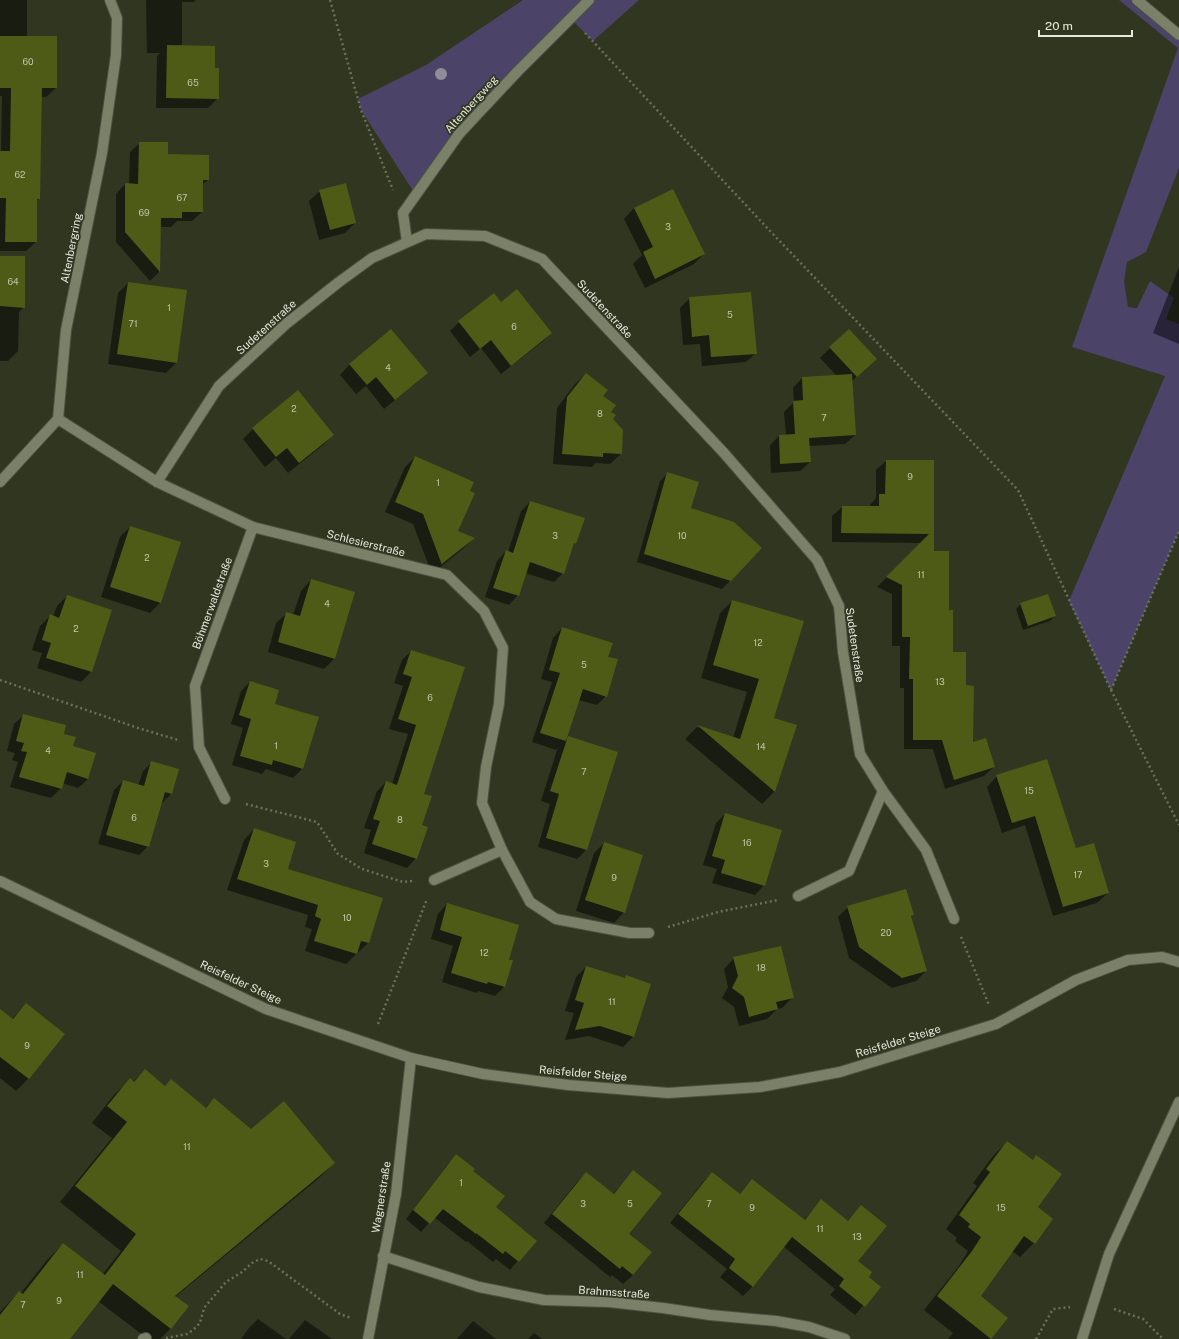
<svg xmlns="http://www.w3.org/2000/svg" width="1179" height="1339" viewBox="0 0 1179 1339" font-family="'Public Sans',sans-serif">
<style>
.green{fill:#4c4369}
.shadow{fill:#0007}
.building{fill:#4d5b16}
.lines{fill:none;stroke-linecap:round;stroke-linejoin:round}
.minor-casing{stroke:#4d5240;stroke-width:12}
.path{stroke:#6b705d;stroke-width:2.5;stroke-dasharray:2 3;stroke-linecap:butt}
.minor{stroke:#7a8168;stroke-width:10}
.tree{fill:#8f8d97}
.labels{text-anchor:middle;stroke-width:3.5;stroke-linejoin:round;paint-order:stroke}
.number-label{font-size:9px;fill:#bec6aa}
.street-label{font-size:11px;fill:#e4e9db;stroke:#303620}
</style>
<rect width="100%" height="100%" fill="#303620"/>
<g class="green">
<polygon points="523,0 639,0 593,41 571,19 518,71 415,194 361,110 358,99 426,65"/>
<polygon points="1119,0 1137,0 1179,35 1179,168 1146,252 1127,262 1124,281 1128,307 1137,308 1150,281 1174,298 1166,319 1179,324 1179,531 1111,690 1069,601 1165,376 1072,347 1178,48"/>
</g>
<g class="shadow">
<polygon points="0,0 27,0 27,37 56,88 46,97 41,97 39,198 36,202 36,242 26,251 0,251 0,152 1,152 2,96 0,96"/>
<polygon points="146,0 196,0 194,2 182,2 182,44 180,46 214,69 218,98 208,108 156,108 157,56 160,53 147,53"/>
<polygon points="140,143 167,155 208,180 202,185 202,212 192,221 177,221 171,227 160,227 159,272 150,281 116,242 116,194 125,184 129,185 130,152"/>
<polygon points="320,191 355,223 345,233 319,240 309,201"/>
<polygon points="634,208 704,254 694,264 645,288 633,264 642,255 624,219"/>
<polygon points="0,257 24,307 19,312 18,351 8,361 0,361"/>
<polygon points="1179,267 1179,344 1153,333"/>
<polygon points="128,283 176,363 166,373 108,364 118,293"/>
<polygon points="690,298 756,353 746,362 702,366 700,344 683,345 680,308"/>
<polygon points="501,304 551,333 542,342 501,374 481,348 470,357 450,331 459,322"/>
<polygon points="830,348 865,369 851,382 855,435 845,444 809,446 810,462 800,471 771,473 770,445 779,436 786,435 784,412 794,402 793,388 802,378 837,376 820,358"/>
<polygon points="350,364 426,373 416,383 384,409 366,386 356,394 340,375"/>
<polygon points="586,374 602,396 609,412 621,454 610,464 596,463 592,467 553,464 557,408 575,384"/>
<polygon points="253,429 333,435 323,445 288,473 276,458 265,467 243,439"/>
<polygon points="415,457 456,532 473,539 464,548 432,574 413,524 385,512 405,467"/>
<polygon points="886,461 933,461 933,552 948,611 952,653 965,686 972,743 994,767 984,776 945,789 933,749 904,749 904,688 900,688 900,646 892,646 892,594 877,587 921,543 832,542 832,516 842,507 870,507 870,505 876,498 876,470"/>
<polygon points="668,473 689,509 761,548 722,589 637,562 660,481"/>
<polygon points="530,502 575,543 571,547 563,573 554,582 525,573 518,595 509,605 485,597 497,561 506,551 508,552 521,511"/>
<polygon points="130,527 160,603 150,613 101,597 120,537"/>
<polygon points="311,580 334,659 324,669 268,652 276,623 287,613 293,615 301,591"/>
<polygon points="67,596 111,611 91,672 81,682 37,668 42,653 32,650 40,626 50,616 53,617 57,606"/>
<polygon points="732,601 773,719 795,726 774,792 762,804 685,739 697,727 733,738 747,692 701,678 720,613"/>
<polygon points="1021,604 1055,616 1050,621 1023,630 1016,609"/>
<polygon points="562,628 607,657 606,696 597,705 578,700 565,739 568,737 586,850 577,859 538,847 550,804 541,801 558,747 556,750 532,742 552,682 541,679 553,638"/>
<polygon points="411,651 423,794 421,826 416,858 407,868 364,853 371,830 364,828 377,791 386,782 392,784 408,734 389,729 403,686 394,683 402,660"/>
<polygon points="250,682 274,705 302,769 293,778 266,769 262,774 232,765 243,728 231,724 241,691"/>
<polygon points="24,715 72,747 88,779 78,788 62,783 61,788 51,798 10,787 18,762 12,760 15,753 7,751 14,724"/>
<polygon points="152,762 178,770 171,794 162,803 161,802 148,846 139,855 98,844 114,790 123,781 138,786 143,771"/>
<polygon points="997,776 1075,850 1108,893 1097,903 1053,916 1025,825 1002,833 987,787"/>
<polygon points="725,814 764,885 755,895 712,883 717,869 703,865 716,823"/>
<polygon points="254,829 287,869 368,943 346,964 305,951 312,929 305,927 308,915 227,890 244,840"/>
<polygon points="604,843 624,912 614,923 576,911 594,853"/>
<polygon points="447,904 504,987 495,996 478,991 477,993 442,982 453,946 431,939 438,914"/>
<polygon points="848,907 913,915 910,918 926,971 916,981 892,988 849,958 838,917"/>
<polygon points="734,958 793,997 782,1008 777,1009 767,1019 739,1026 734,1007 722,998 728,987 724,969"/>
<polygon points="586,967 624,979 626,977 650,984 633,1037 623,1047 589,1036 565,1040 574,1013 565,1011 576,977"/>
<polygon points="26,1004 64,1034 28,1079 16,1091 0,1078 0,1010 12,1019"/>
<polygon points="145,1070 165,1086 171,1080 205,1108 214,1100 251,1130 334,1163 318,1179 175,1297 171,1328 160,1339 148,1339 98,1301 68,1339 0,1339 0,1312 19,1292 21,1293 47,1260 63,1244 102,1275 121,1251 60,1202 112,1138 92,1123 114,1095 130,1080 133,1082"/>
<polygon points="1007,1142 1032,1161 1036,1156 1036,1207 1034,1243 1020,1257 1012,1251 979,1296 1007,1318 990,1339 948,1339 953,1333 924,1310 959,1266 968,1251 955,1241 957,1238 946,1229 977,1186 973,1183 993,1156"/>
<polygon points="456,1156 472,1171 494,1208 535,1241 510,1270 496,1259 493,1262 467,1241 466,1242 434,1217 421,1232 406,1219 448,1164"/>
<polygon points="633,1172 628,1234 633,1275 623,1284 612,1275 610,1277 544,1223 577,1182 586,1173 613,1194"/>
<polygon points="712,1173 739,1195 753,1180 804,1220 821,1201 867,1277 879,1287 855,1315 830,1295 835,1289 783,1246 752,1287 743,1296 720,1277 727,1269 670,1223 703,1182"/>
<polygon points="258,1319 286,1339 241,1339 249,1328"/>
<polygon points="305,1320 332,1339 289,1339"/>
<polygon points="473,1321 496,1339 457,1339"/>
<polygon points="534,1333 542,1339 528,1339"/>
</g>
<g class="building">
<polygon points="0,36 57,36 57,88 42,88 40,199 37,199 37,242 5,242 6,198 0,198 0,151 10,151 11,88 0,88"/>
<polygon points="167,45 215,46 215,68 219,68 219,99 166,98"/>
<polygon points="139,142 168,142 168,154 209,155 209,180 203,180 203,212 182,212 182,218 161,218 160,272 125,232 125,183 138,184"/>
<polygon points="346,183 356,223 330,230 319,190"/>
<polygon points="673,189 705,254 655,279 643,252 653,247 634,208"/>
<polygon points="0,256 25,256 25,308 0,306"/>
<polygon points="128,282 187,290 177,363 117,354"/>
<polygon points="517,289 552,333 511,366 491,340 480,349 458,321 494,293 501,302"/>
<polygon points="751,292 757,354 711,357 709,335 692,337 689,297"/>
<polygon points="391,329 428,373 395,400 376,377 367,385 349,364"/>
<polygon points="849,329 877,359 857,377 829,347"/>
<polygon points="586,373 608,390 603,396 616,405 611,412 616,415 613,419 623,430 622,454 603,453 603,457 562,454 567,397"/>
<polygon points="852,374 856,435 809,438 811,462 780,464 779,435 795,434 793,401 803,400 802,377"/>
<polygon points="298,390 334,435 299,463 287,448 276,457 252,428"/>
<polygon points="415,456 474,482 470,491 475,493 458,531 475,538 443,563 442,565 423,514 395,502"/>
<polygon points="886,460 934,460 934,551 949,551 949,610 953,610 953,652 966,652 966,685 974,686 973,742 986,738 995,767 954,780 942,740 913,740 913,679 909,679 910,637 902,637 902,585 886,577 929,534 841,533 842,506 879,506 879,494 885,494"/>
<polygon points="667,472 699,482 691,508 734,522 762,548 731,581 644,554"/>
<polygon points="530,501 585,518 576,544 574,543 564,574 530,562 519,596 493,588 506,550 513,553"/>
<polygon points="130,526 181,542 161,603 110,587"/>
<polygon points="311,579 355,592 335,659 278,642 286,612 300,616"/>
<polygon points="1048,594 1056,616 1028,626 1020,603"/>
<polygon points="67,595 112,610 92,672 46,658 51,643 42,640 50,614 59,618"/>
<polygon points="732,600 804,621 774,718 797,725 775,792 697,725 740,739 759,679 713,665"/>
<polygon points="562,627 613,643 608,657 618,659 607,697 583,689 566,741 540,733 560,673 549,670"/>
<polygon points="411,650 465,667 424,794 432,796 422,825 428,827 417,859 372,844 380,821 373,819 386,781 397,785 416,725 398,719 412,677 403,674"/>
<polygon points="250,681 279,690 275,704 319,717 303,769 273,760 272,765 240,756 251,719 239,715"/>
<polygon points="23,714 66,725 64,734 76,737 73,746 96,753 88,779 67,772 62,789 19,777 27,752 21,751 24,743 16,741"/>
<polygon points="568,736 618,752 587,850 546,838 559,794 550,791"/>
<polygon points="1047,759 1076,848 1094,843 1109,893 1063,907 1035,816 1012,823 996,775"/>
<polygon points="151,761 179,769 172,794 161,791 165,792 149,847 106,835 123,780 144,786"/>
<polygon points="725,813 782,830 765,886 721,873 725,860 712,856"/>
<polygon points="254,828 296,842 288,869 383,898 369,943 361,941 357,954 314,941 321,919 315,916 318,905 237,879"/>
<polygon points="604,842 643,855 625,913 585,900"/>
<polygon points="906,889 914,915 911,916 927,971 902,978 859,947 847,906"/>
<polygon points="447,903 519,925 509,960 513,960 505,987 488,982 487,984 451,973 462,937 440,930"/>
<polygon points="781,946 794,998 776,1002 778,1009 749,1017 744,997 732,988 738,976 733,957"/>
<polygon points="586,966 625,978 626,975 651,984 634,1037 600,1026 575,1030 584,1003 575,1000"/>
<polygon points="26,1003 65,1034 29,1079 0,1057 0,1009 13,1019"/>
<polygon points="145,1069 165,1086 171,1079 206,1108 214,1098 251,1129 284,1101 335,1163 175,1296 189,1306 171,1329 113,1284 70,1339 0,1339 0,1315 19,1291 23,1294 63,1243 105,1275 136,1234 75,1186 127,1122 107,1106 130,1078 134,1082"/>
<polygon points="1007,1141 1033,1160 1036,1155 1062,1174 1038,1207 1053,1219 1035,1244 1024,1236 981,1296 1008,1318 991,1339 937,1296 972,1251 981,1237 968,1227 970,1224 959,1215 990,1172 986,1169"/>
<polygon points="456,1154 475,1169 473,1171 505,1196 496,1207 537,1241 519,1262 505,1251 503,1254 476,1233 476,1234 443,1209 430,1224 413,1210"/>
<polygon points="633,1170 662,1193 629,1234 652,1252 633,1275 622,1266 620,1269 552,1214 586,1172 614,1194"/>
<polygon points="712,1172 740,1194 752,1179 805,1220 821,1199 848,1221 861,1205 887,1226 858,1261 872,1272 869,1277 881,1287 865,1307 839,1286 844,1279 792,1237 753,1287 729,1268 735,1259 678,1214"/>
</g>
<g class="lines">
<defs>
<g id="minor">
<polyline points="1137,0 1179,35"/>
<polyline points="407,242 403,213 459,134 518,71 589,0"/>
<polyline points="58,419 157,482 253,527 447,575 484,611 503,648 499,704 486,767 482,803 502,850 530,902 556,919 630,933 649,933"/>
<polyline points="0,482 58,419 66,330 102,153 116,55 117,18 110,0"/>
<polyline points="157,482 219,386 286,324 339,282 372,258 426,234 485,236 542,259 724,453 817,560 839,606 843,652 860,754 883,791 926,850 954,919"/>
<polyline points="225,799 199,747 195,686 253,527"/>
<polyline points="434,880 502,850"/>
<polyline points="0,881 266,1009 411,1058 483,1074 568,1085 668,1093 760,1087 840,1072 996,1024 1076,980 1128,960 1162,957 1179,962"/>
<polyline points="798,896 849,871 883,791"/>
<polyline points="383,1256 479,1287 544,1300 609,1302 663,1308 710,1315 776,1321 809,1327 845,1339"/>
<polyline points="143,1339 146,1338"/>
<polyline points="368,1339 396,1194 411,1058"/>
<polyline points="1082,1339 1109,1254 1179,1102"/>
</g>
</defs>
<use href="#minor" class="minor-casing"/>
<g class="path">
<polyline points="330,0 361,110 393,190"/>
<polyline points="585,33 771,232 1018,490 1111,690 1179,825"/>
<polyline points="0,680 138,728 178,740"/>
<polyline points="1111,690 1179,531"/>
<polyline points="246,804 317,822 338,854 362,869 403,882 413,881"/>
<polyline points="668,927 718,912 778,900"/>
<polyline points="961,937 989,1005"/>
<polyline points="378,1024 427,899"/>
<polyline points="1114,1309 1143,1319 1163,1339"/>
<polyline points="166,1338 187,1334 193,1330 200,1323 204,1308 226,1282 242,1272 252,1263 260,1259 268,1261 340,1314 351,1318"/>
<polyline points="1036,1339 1053,1309 1070,1307"/>
</g>
<use href="#minor" class="minor"/>
</g>
<circle class="tree" cx="441" cy="74" r="6"/>
<g class="labels">
<g class="number-label">
<text x="28" y="65">60</text>
<text x="193" y="86">65</text>
<text x="20" y="178">62</text>
<text x="182" y="201">67</text>
<text x="144" y="216">69</text>
<text x="668" y="230">3</text>
<text x="13" y="285">64</text>
<text x="169" y="311">1</text>
<text x="730" y="318">5</text>
<text x="133" y="327">71</text>
<text x="514" y="330">6</text>
<text x="388" y="371">4</text>
<text x="294" y="412">2</text>
<text x="600" y="417">8</text>
<text x="824" y="421">7</text>
<text x="910" y="480">9</text>
<text x="438" y="486">1</text>
<text x="555" y="539">3</text>
<text x="682" y="539">10</text>
<text x="147" y="561">2</text>
<text x="921" y="578">11</text>
<text x="327" y="607">4</text>
<text x="76" y="632">2</text>
<text x="758" y="646">12</text>
<text x="584" y="668">5</text>
<text x="940" y="685">13</text>
<text x="430" y="701">6</text>
<text x="276" y="749">1</text>
<text x="761" y="750">14</text>
<text x="48" y="754">4</text>
<text x="584" y="775">7</text>
<text x="1029" y="794">15</text>
<text x="134" y="821">6</text>
<text x="400" y="823">8</text>
<text x="747" y="846">16</text>
<text x="266" y="867">3</text>
<text x="1078" y="878">17</text>
<text x="614" y="881">9</text>
<text x="347" y="921">10</text>
<text x="886" y="936">20</text>
<text x="484" y="956">12</text>
<text x="761" y="971">18</text>
<text x="612" y="1005">11</text>
<text x="27" y="1049">9</text>
<text x="187" y="1150">11</text>
<text x="461" y="1186">1</text>
<text x="583" y="1207">3</text>
<text x="630" y="1207">5</text>
<text x="709" y="1207">7</text>
<text x="752" y="1211">9</text>
<text x="1001" y="1211">15</text>
<text x="820" y="1232">11</text>
<text x="857" y="1240">13</text>
<text x="80" y="1278">11</text>
<text x="59" y="1304">9</text>
<text x="23" y="1308">7</text>
</g>
<g class="street-label">
<text transform="translate(471 104) rotate(-48)" y="4">Altenbergweg</text>
<text transform="translate(71 248) rotate(-79)" y="4">Altenbergring</text>
<text transform="translate(605 309) rotate(47)" y="4">Sudetenstraße</text>
<text transform="translate(266 327) rotate(-42)" y="4">Sudetenstraße</text>
<text transform="translate(366 543) rotate(14)" y="4">Schlesierstraße</text>
<text transform="translate(212 603) rotate(-70)" y="4">Böhmerwaldstraße</text>
<text transform="translate(855 645) rotate(82)" y="4">Sudetenstraße</text>
<text transform="translate(241 982) rotate(25)" y="4">Reisfelder Steige</text>
<text transform="translate(898 1041) rotate(-17)" y="4">Reisfelder Steige</text>
<text transform="translate(583 1073) rotate(5)" y="4">Reisfelder Steige</text>
<text transform="translate(381 1197) rotate(-81)" y="4">Wagnerstraße</text>
<text transform="translate(614 1292) rotate(4)" y="4">Brahmsstraße</text>
</g>
</g>
<path d="M1039 30v6h93v-6" fill="none" stroke="#e4e9db" stroke-width="2"/>
<text x="1045" y="30" font-size="12" fill="#e4e9db" stroke="#303620" stroke-width="3" paint-order="stroke">20 m</text>
</svg>
